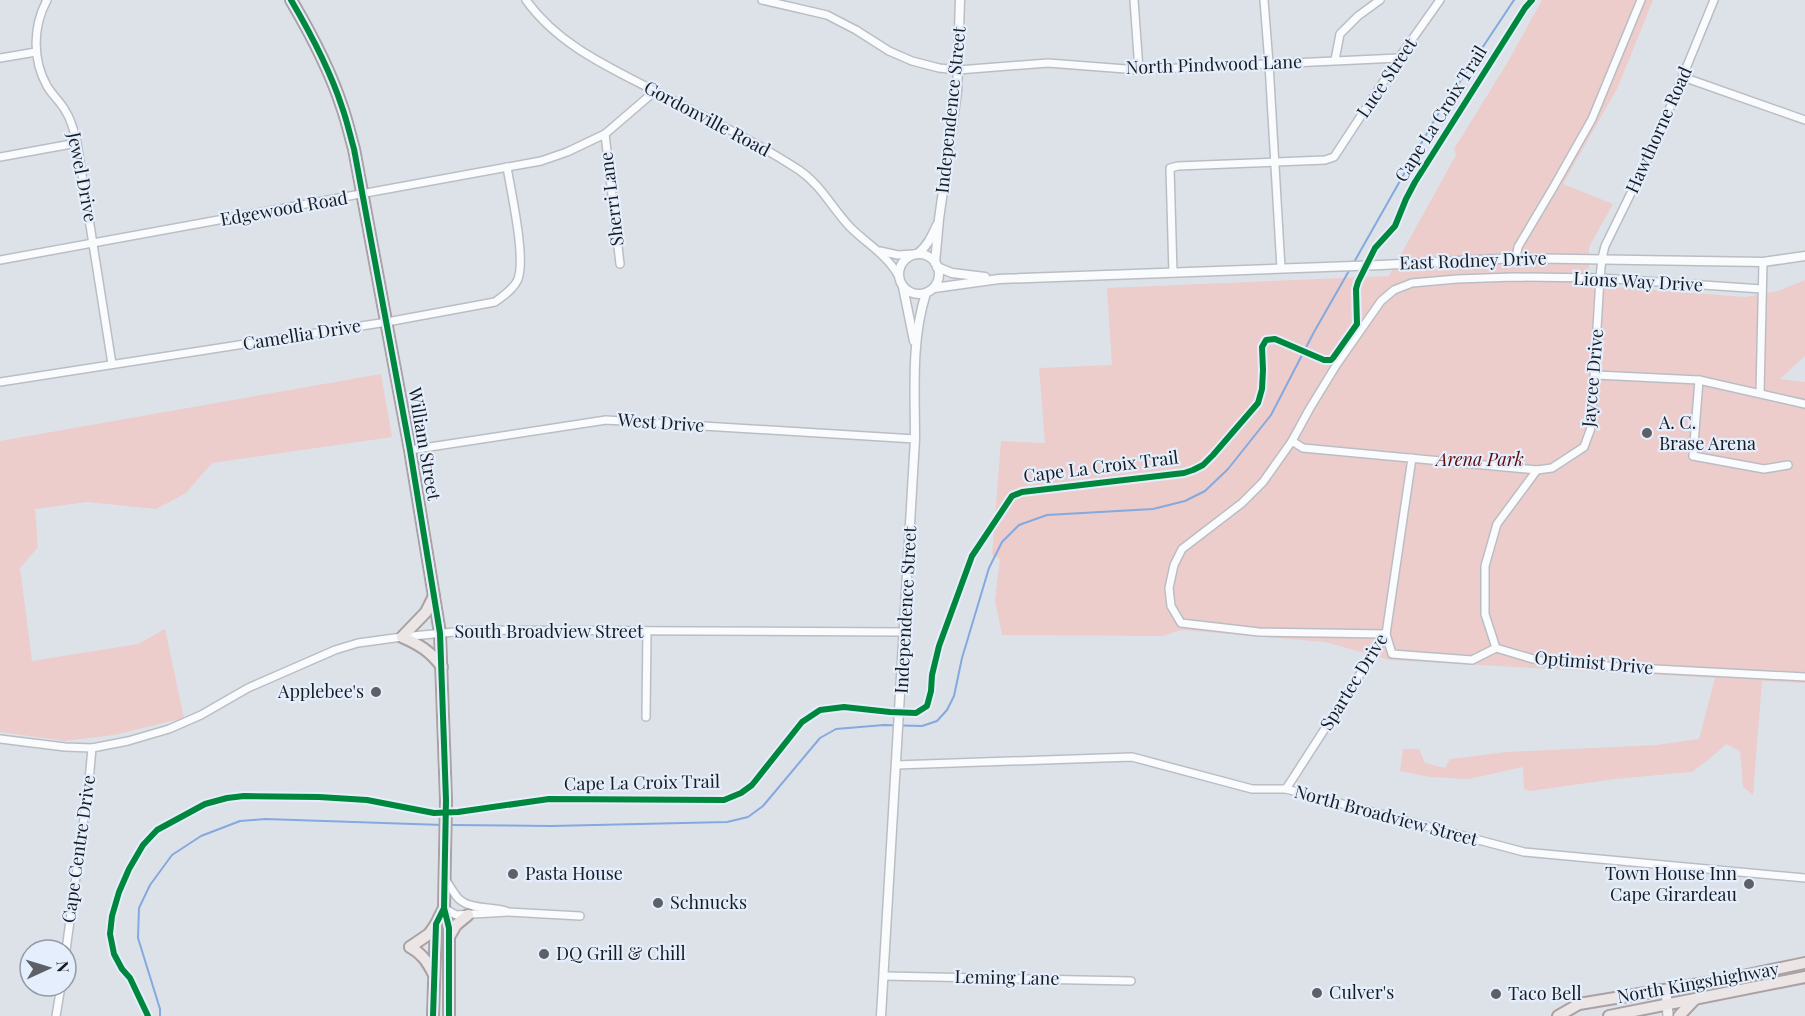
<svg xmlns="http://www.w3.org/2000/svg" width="1805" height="1016" viewBox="0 0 1805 1016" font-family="'Playfair Display',serif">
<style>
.green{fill:#eccdcb}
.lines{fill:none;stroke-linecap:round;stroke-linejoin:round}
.stream{stroke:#84a9de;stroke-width:2}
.minor-casing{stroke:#babec4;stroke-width:10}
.tertiary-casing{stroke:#babec4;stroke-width:11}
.secondary-casing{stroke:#babec4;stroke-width:12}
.primary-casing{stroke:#aaa1a3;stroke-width:14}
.minor{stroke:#fafbfc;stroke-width:7}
.tertiary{stroke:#fafbfc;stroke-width:8}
.secondary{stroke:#f3f0f1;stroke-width:9}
.primary{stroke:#ebe5e6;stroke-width:10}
.cycleway-casing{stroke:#e4eefc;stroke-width:10}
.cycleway{stroke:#00873e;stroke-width:6}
.poi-dot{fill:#5d6167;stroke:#e4eefc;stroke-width:2}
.labels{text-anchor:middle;stroke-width:4.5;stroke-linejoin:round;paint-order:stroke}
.street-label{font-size:18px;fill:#181c21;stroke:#e4eefc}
.poi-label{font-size:18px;fill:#181c21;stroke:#e4eefc;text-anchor:start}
.park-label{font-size:18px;font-style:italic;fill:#630706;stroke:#e4eefc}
</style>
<rect width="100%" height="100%" fill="#dde2e9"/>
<g class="green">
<polygon points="1542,0 1653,0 1618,87 1563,184 1613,204 1589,247 1589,285 1745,297 1778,291 1805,280 1805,356 1780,379 1805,382 1805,683 1762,681 1753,795 1743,787 1740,751 1726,744 1708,760 1692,772 1615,779 1530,791 1524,789 1523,767 1469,779 1430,777 1400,771 1403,749 1419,749 1425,763 1445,768 1450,759 1506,752 1656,745 1699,739 1715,678 1390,660 1325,642 1181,630 1163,636 1002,635 995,600 1000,559 992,555 1001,441 1045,443 1039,368 1112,365 1107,288 1389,276 1456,155 1454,149 1506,65"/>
<polygon points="381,374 392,437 212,463 186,493 156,509 87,502 35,509 38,547 20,568 32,661 138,644 165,629 184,718 114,735 65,741 0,732 0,441"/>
</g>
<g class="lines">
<g class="stream">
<polyline points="1353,264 1435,119 1514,0"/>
<polyline points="449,825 551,826 727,822 748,817 763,806 820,738 836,729 884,725 922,726 937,721 947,710 954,696 962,658 989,568 1002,542 1019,525 1047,515 1153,509 1185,501 1205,491 1228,469 1271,415 1314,332 1350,269"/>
<polyline points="160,1016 160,1009 138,938 139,908 150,885 172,855 201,836 240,821 265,819 443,825"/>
</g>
<defs>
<g id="minor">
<path d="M47 0C33 26 32 59 47 86 52 95 61 102 66 112 72 121 74 132 77 143L112 364"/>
<path d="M526 0C556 42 602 64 647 87 698 114 750 138 799 170 821 185 832 208 850 227 866 243 887 255 898 275"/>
<polyline points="762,0 827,15 856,30 889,51 912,61 939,68 958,70 1048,63 1139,70 1399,58"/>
<polyline points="1134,0 1139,70"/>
<polyline points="1264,0 1269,64 1281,268"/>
<polyline points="0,58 36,52"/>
<polyline points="1335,60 1340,34 1358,16 1380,0"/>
<polyline points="1683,77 1805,120"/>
<polyline points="605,134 620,264"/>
<polyline points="0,157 77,143"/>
<polyline points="880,251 898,255 914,254"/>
<polyline points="1516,258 1518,247 1553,188 1592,119 1641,0"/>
<polyline points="0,260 541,161 567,152 605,134 655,91"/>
<polyline points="1173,273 1170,168 1178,166 1325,160 1334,157 1399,58 1440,0"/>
<polyline points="1762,289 1600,278 1514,277 1457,279 1412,283 1394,290 1381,301 1337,364 1310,408 1292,441 1263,482 1242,503 1182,549 1174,565 1169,588 1171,606 1181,623 1259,632 1386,634 1392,654 1472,660 1496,648 1540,661 1618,667 1805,677"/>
<polyline points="1596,375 1699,380 1805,404"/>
<polyline points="1699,380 1693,456 1764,469 1788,465"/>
<path d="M0 382 387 322 495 302C503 296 514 289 518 279 526 257 511 192 507 167"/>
<polyline points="1760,393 1763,262"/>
<polyline points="1292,441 1303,448 1537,470 1552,468 1584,447 1591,428 1600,278 1602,258 1605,246 1655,144 1714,0"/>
<polyline points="410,450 606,420 915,439"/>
<polyline points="1496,648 1485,614 1485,566 1497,524 1537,470"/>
<polyline points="646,717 647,631"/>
<polyline points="0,739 65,747 92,748 128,741 169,729 201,715 248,688 335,650 358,643 402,637 475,630 904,632"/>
<polyline points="896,765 1132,757 1252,789 1286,789 1524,852 1805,878"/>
<polyline points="1286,789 1386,634 1412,458"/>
<path d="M445 879C450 886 454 894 459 899 471 910 491 906 506 911"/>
<polyline points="444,908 456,915 508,912 580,916"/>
<polyline points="66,950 89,781 92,748"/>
<polyline points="884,976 1131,981"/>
<polyline points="56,1016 61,986"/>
</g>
<g id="tertiary">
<circle cx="919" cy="274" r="20"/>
<path d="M917 254C927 247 932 236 937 225"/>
<polyline points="935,263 939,219 957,92 960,0"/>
<polyline points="937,267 952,273 985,277"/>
<polyline points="903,287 914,341"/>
<polyline points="934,288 999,279 1381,265 1516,258 1763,262 1805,256"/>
<path d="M881 1016 915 439C915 390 911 340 926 293"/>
</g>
<polyline id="secondary" points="1666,990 1668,1016"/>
<g id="primary">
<path d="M291 0C311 34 330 70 342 107 347 121 350 135 354 149L410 450 440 633 446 800 444 908 449 928V1016"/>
<path d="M434 596 426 612 402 637C420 645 430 651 442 667"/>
<polyline points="449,937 456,925 468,915"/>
<path d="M410 947C422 954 427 961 433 973"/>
<polyline points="410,947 429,934 436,924"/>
<polyline points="433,1016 436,924 444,908"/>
<polyline points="1558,1016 1579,1004 1724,980 1805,963"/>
<polyline points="1609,1016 1805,977"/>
<polyline points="1679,1016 1695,999"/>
</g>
</defs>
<use href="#minor" class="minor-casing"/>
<use href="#tertiary" class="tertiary-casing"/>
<use href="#secondary" class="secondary-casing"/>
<use href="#primary" class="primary-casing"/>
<use href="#minor" class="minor"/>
<use href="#tertiary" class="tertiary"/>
<use href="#secondary" class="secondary"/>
<use href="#primary" class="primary"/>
<defs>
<g id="cycleway">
<path d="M291 0C311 34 330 70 342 107 347 121 350 135 354 149L410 450 440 633 446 800 444 908 449 928V1016"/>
<polyline points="148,1016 130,978 122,969 114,954 110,934 112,916 119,892 129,869 143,845 157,830 205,804 227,798 244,796 319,797 367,800 434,813 458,812 549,799 724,800 741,793 752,785 802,722 820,710 844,707 890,712 916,713 927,706 931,691 932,675 939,646 972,556 1012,496 1022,492 1184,473 1193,470 1203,465 1213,455 1258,403 1262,389 1263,370 1262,347 1266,340 1275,339 1324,360 1331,360 1333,358 1357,324 1356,289 1358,282 1375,248 1395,226 1406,199 1415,182 1525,8 1532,0"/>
<polyline points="433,1016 436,924 444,908"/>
</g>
</defs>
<use href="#cycleway" class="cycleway-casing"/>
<use href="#cycleway" class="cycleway"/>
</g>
<g class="poi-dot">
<circle cx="1647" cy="433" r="6"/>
<circle cx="376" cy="692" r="6"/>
<circle cx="513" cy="874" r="6"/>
<circle cx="1749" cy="884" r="6"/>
<circle cx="658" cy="903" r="6"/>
<circle cx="544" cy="954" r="6"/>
<circle cx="1317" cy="993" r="6"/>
<circle cx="1496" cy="994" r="6"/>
</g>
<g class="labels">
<g class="street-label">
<text transform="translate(1214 65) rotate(-2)" y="6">North Pindwood Lane</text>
<text transform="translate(1387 78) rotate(-56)" y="6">Luce Street</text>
<text transform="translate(951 110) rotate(-84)" y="6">Independence Street</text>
<text transform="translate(1441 114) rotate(-58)" y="6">Cape La Croix Trail</text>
<text transform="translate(707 119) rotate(28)" y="6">Gordonville Road</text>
<text transform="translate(1659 130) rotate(-66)" y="6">Hawthorne Road</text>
<text transform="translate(82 177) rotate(79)" y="6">Jewel Drive</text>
<text transform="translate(612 199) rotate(-97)" y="6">Sherri Lane</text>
<text transform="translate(284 209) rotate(-10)" y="6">Edgewood Road</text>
<text transform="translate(1473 261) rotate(-2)" y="6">East Rodney Drive</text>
<text transform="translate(1638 282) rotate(3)" y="6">Lions Way Drive</text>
<text transform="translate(302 335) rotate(-9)" y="6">Camellia Drive</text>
<text transform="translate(1593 378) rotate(-85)" y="6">Jaycee Drive</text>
<text transform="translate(661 423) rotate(4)" y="6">West Drive</text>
<text transform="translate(424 444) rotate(80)" y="6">William Street</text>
<text transform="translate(1101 467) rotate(-7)" y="6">Cape La Croix Trail</text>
<text transform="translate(906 610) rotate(-87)" y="6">Independence Street</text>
<text x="549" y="638">South Broadview Street</text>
<text transform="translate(1594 663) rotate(5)" y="6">Optimist Drive</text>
<text transform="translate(1354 682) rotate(-58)" y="6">Spartec Drive</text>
<text transform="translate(642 783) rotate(-1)" y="6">Cape La Croix Trail</text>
<text transform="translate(1386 816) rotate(15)" y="6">North Broadview Street</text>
<text transform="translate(79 849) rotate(-82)" y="6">Cape Centre Drive</text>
<text transform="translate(1007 978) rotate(1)" y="6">Leming Lane</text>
<text transform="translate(1698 983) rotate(-10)" y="6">North Kingshighway</text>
</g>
<g class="poi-label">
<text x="1659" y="429">A. C.<tspan x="1659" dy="21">Brase Arena</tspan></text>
<text x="364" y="698" text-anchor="end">Applebee's</text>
<text x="525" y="880">Pasta House</text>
<text x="1737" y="880" text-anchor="end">Town House Inn<tspan x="1737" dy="21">Cape Girardeau</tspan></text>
<text x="670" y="909">Schnucks</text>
<text x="556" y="960">DQ Grill &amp; Chill</text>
<text x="1329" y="999">Culver's</text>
<text x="1508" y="1000">Taco Bell</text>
</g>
<g class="park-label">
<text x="1480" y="466">Arena Park</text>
</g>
</g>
<g transform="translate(48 968) rotate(86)"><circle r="28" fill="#e4eefc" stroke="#929aa4" stroke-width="1.5"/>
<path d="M0-4.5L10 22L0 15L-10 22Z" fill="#5d6167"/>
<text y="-9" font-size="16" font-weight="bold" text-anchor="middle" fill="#181c21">N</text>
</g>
</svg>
